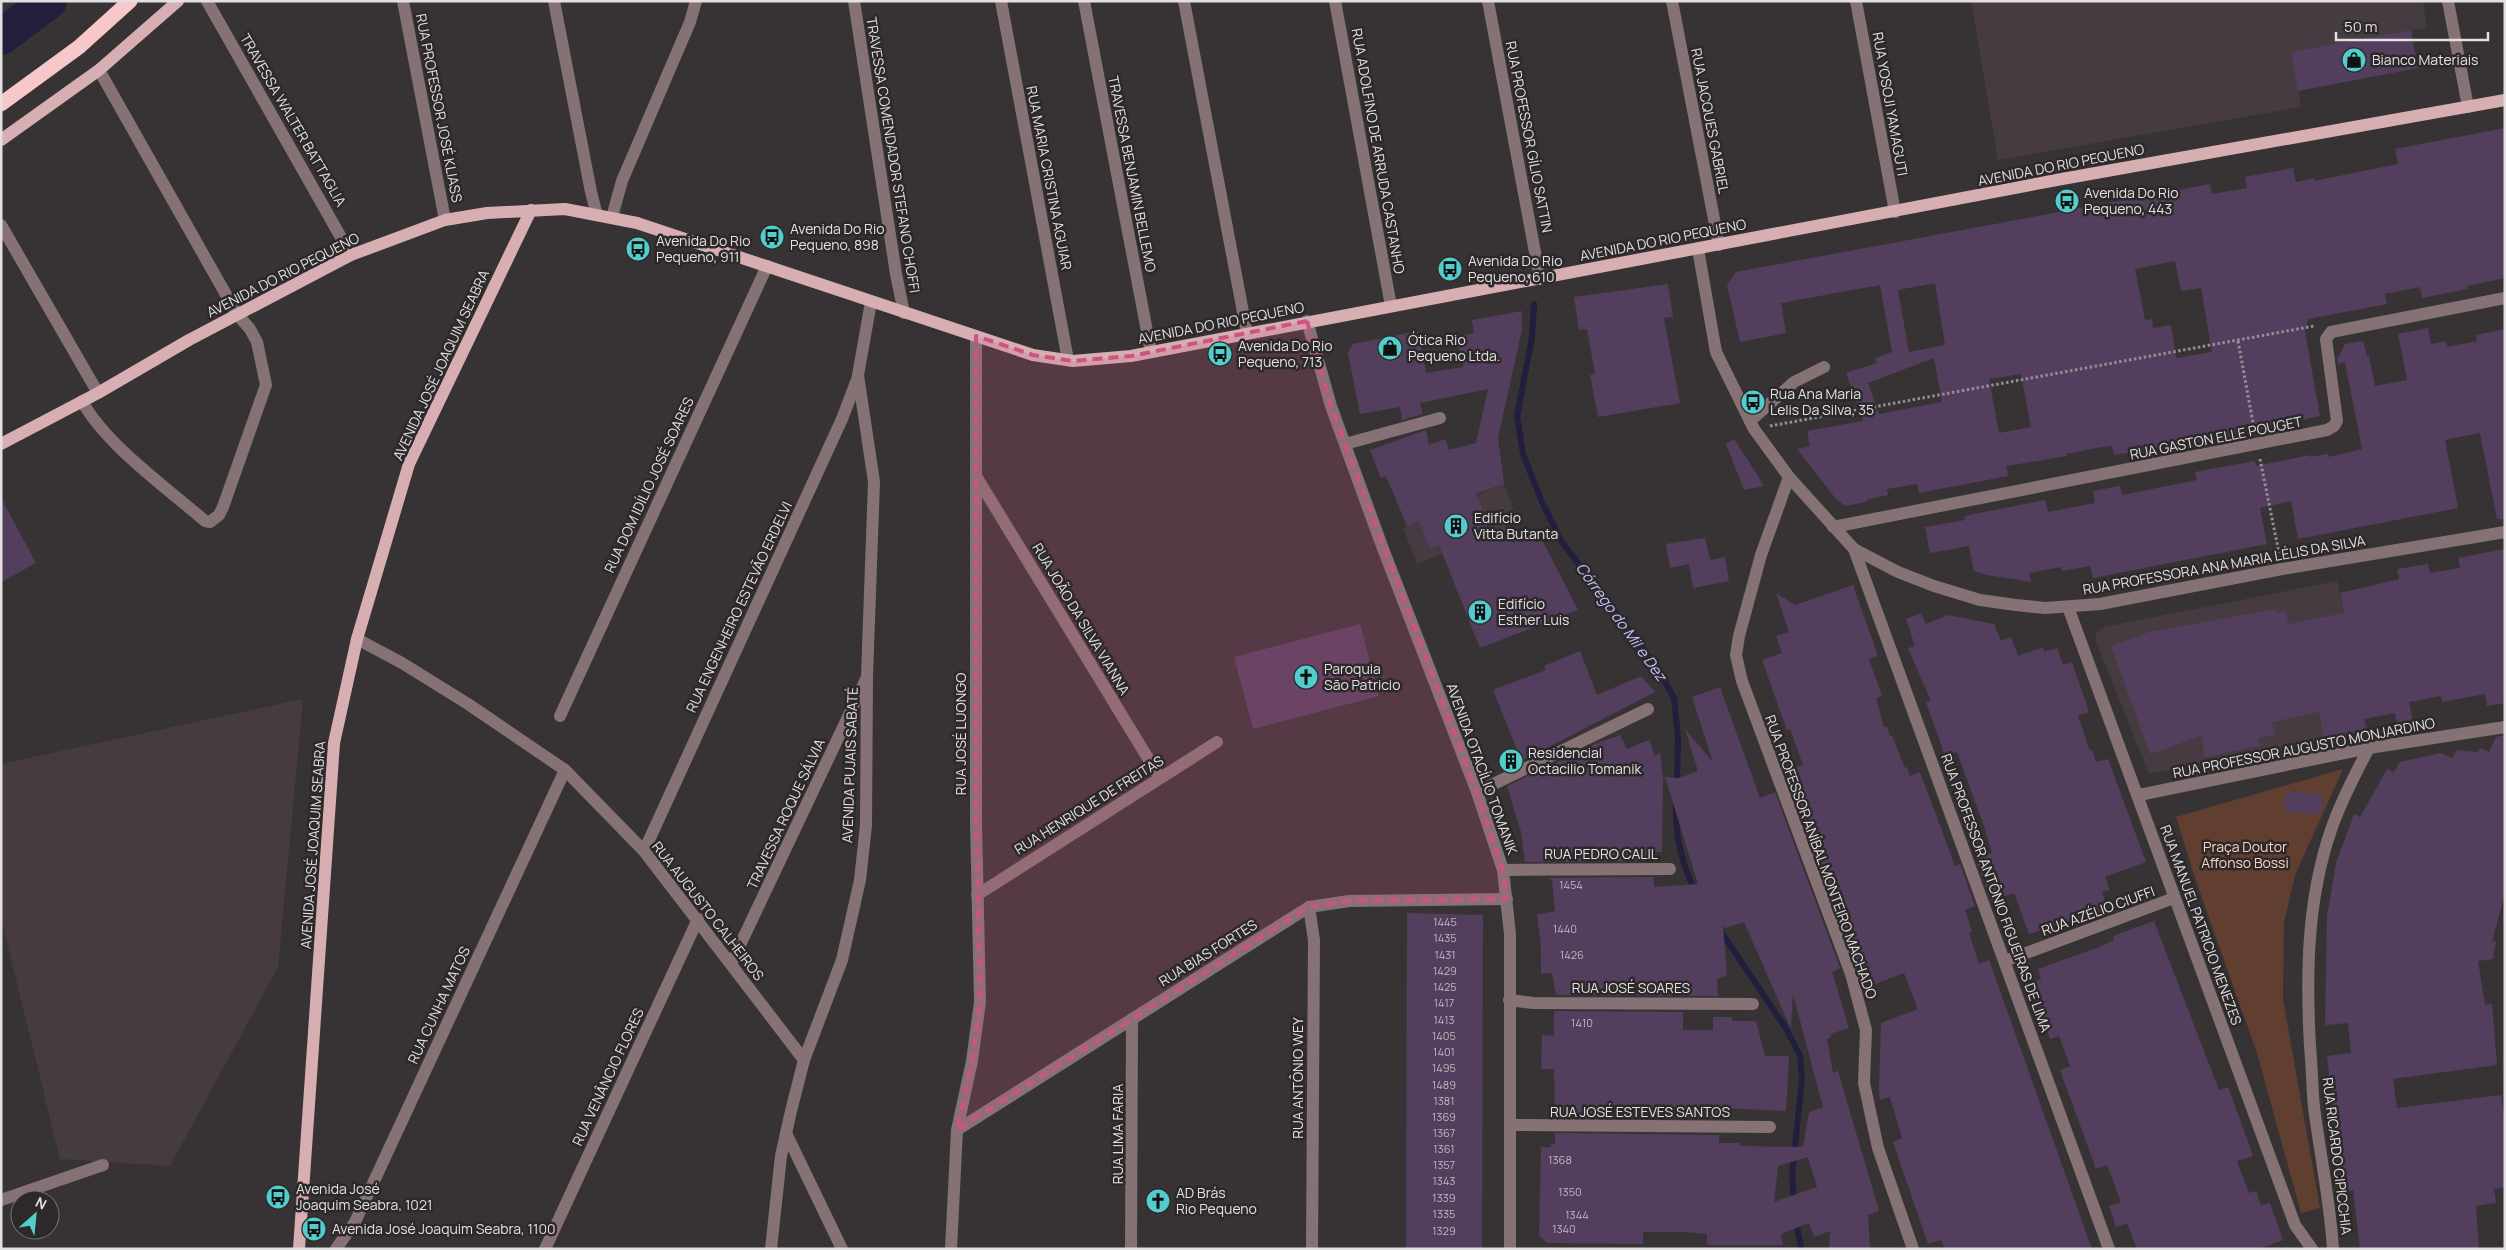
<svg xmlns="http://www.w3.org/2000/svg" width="2506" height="1250" viewBox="0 0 2506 1250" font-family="Manrope,sans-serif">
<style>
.built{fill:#453b40}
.green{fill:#603f31}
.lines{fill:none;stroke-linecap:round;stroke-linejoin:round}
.stream{stroke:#211f3d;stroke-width:6}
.river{stroke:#211f3d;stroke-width:36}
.building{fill:#533f5d;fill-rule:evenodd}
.path{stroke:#928f90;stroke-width:3;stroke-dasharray:2.5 2.5;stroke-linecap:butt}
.minor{stroke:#867274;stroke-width:12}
.major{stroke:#d7afb2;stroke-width:12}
.highway{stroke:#f7c7ca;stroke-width:15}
.marked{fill:#cc5483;fill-opacity:0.2;stroke:#cc5483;stroke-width:4;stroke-dasharray:10 6;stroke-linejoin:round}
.labels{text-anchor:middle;stroke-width:5;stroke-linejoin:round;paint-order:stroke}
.number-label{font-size:11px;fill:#bfb8c0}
.poi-label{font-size:14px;fill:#e3e0e1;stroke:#2d292b;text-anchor:start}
.street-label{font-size:14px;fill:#e3e0e1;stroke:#2d292b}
.park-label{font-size:14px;fill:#f9d1c0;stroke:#2d292b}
.water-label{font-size:15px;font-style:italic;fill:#c2c2ff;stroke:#2d292b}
</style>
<rect width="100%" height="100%" fill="#373335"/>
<g class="built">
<polygon points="1971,1 2423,1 2427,28 2411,30 2298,91 2301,107 1998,160"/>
<polygon points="1504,484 1518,522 1417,564 1403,528"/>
<polygon points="2337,581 2367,730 2149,774 2096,641 2096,633 2104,627"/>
<polygon points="303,699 278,967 170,1166 60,1159 1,918 1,764"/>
</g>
<polygon class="green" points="2343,769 2295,875 2284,923 2283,999 2320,1208 2301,1213 2257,1053 2197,884 2176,817"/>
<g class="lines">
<g class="stream">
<polyline points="1534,304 1532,337 1517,416 1523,454 1541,500 1562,542 1655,664 1674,698 1678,738 1677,785"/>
<path d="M1676 805C1675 834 1682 866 1696 892"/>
<polyline points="1720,930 1785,1027 1800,1055 1802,1079 1792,1175 1794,1203"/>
<polyline points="1796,1220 1801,1249"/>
</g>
<polyline class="river" points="1,37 49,1"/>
</g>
<g class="building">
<polygon points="2411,30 2418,68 2298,91 2291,52"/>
<path d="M2505 128V278L2467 286V289L2422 298 2420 287 2385 294 2387 304 2308 319 2305 332 2320 416 2249 432 2114 455 2112 446 2096 448 2066 454 2067 456 2006 466 2008 476 1919 493 1917 484 1887 489 1888 495 1866 500V502L1845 506 1836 499 1797 449 1810 446 1807 431 1863 421 1846 373 1877 363 1875 358 1892 352 1880 285 1781 303 1786 333 1740 342 1727 285 1736 272 2210 184 2212 194 2247 188 2245 177 2293 168 2296 182 2314 178V181L2398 164 2395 149ZM2175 261 2181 291 2201 288 2212 352 2176 358 2171 325 2153 328 2152 319 2145 320 2135 269ZM1935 283 1945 345 1909 352 1898 290ZM1934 358 1942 402 1879 414 1868 383ZM2021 374 2031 427 1999 433 1989 379Z"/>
<polygon points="1668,284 1673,317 1664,318 1680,403 1598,417 1590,375 1595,374 1587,329 1579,330 1574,297"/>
<polygon points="1522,311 1522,329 1498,438 1504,484 1476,494 1492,533 1506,527 1512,543 1537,530 1578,610 1480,648 1439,545 1430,549 1419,521 1407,526 1386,476 1381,478 1370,450 1426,430 1429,445 1445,439 1449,450 1476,443 1488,389 1420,403 1423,414 1402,420 1400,407 1360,414 1348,353 1353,344 1418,331 1426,373 1463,367 1457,337 1474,333 1472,320"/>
<polygon points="2428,328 2431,344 2446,341 2447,347 2477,341 2476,335 2505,329 2505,519 2497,519 2480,433 2445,440 2458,508 2298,539 2291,501 2260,508 2267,544 2093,578 2090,566 2062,571 2061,567 2029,573 2031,582 1987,575 1974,571 1969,546 1930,553 1925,527 1965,520 1964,516 2045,500 2048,512 2095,503 2093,491 2120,486 2122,495 2197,480 2195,472 2255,461 2256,466 2310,455 2310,457 2328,454 2329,457 2362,449 2345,362 2338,364 2337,360 2345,344 2363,341 2367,356 2369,356 2375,386 2407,380 2398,334"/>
<polygon points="1734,439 1758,476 1764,486 1744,490 1726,444"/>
<polygon points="1,498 36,563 1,582"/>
<polygon points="1705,538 1710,560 1725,557 1729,581 1693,588 1689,564 1670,568 1666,544"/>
<polygon points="2505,549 2505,703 2487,706 2485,694 2442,702 2441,696 2409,702 2413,721 2397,724 2395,713 2364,719 2366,729 2324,738 2319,712 2272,722 2275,735 2258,738 2260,746 2205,757 2201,736 2150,754 2111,646 2149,632 2276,609 2277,613 2286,611 2288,624 2344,613 2340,593 2399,579 2397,569 2428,564 2430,573 2460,568 2458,558"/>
<polygon points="1853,585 1878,656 1869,659 1882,696 1876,698 1884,727 1887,727 1890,736 1892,735 1905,768 1907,767 1910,776 1920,772 1955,866 1960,864 1975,906 1965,910 1972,931 1969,933 1979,964 1989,960 2092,1249 1945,1249 1941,1240 1928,1244 1893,1142 1902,1138 1890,1097 1880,1100 1879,1088 1881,1023 1918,1009 1904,973 1870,986 1861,960 1855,962 1790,787 1796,784 1790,769 1803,765 1790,729 1787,730 1762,660 1782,653 1776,636 1789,632 1776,593 1795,605"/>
<polygon points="1921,613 1926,624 1948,615 1994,624 2001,641 2011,637 2018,656 2043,647 2044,652 2057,648 2063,665 2072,662 2089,712 2078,716 2090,751 2092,750 2096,762 2108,759 2146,862 2105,877 2110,890 2102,892 2108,909 2029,934 2014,893 1991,901 1976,859 1992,853 1984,826 1957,752 1945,756 1926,702 1931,701 1908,648 1915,646 1906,619"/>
<polygon points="1360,624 1379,696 1253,729 1234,657"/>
<polygon points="1580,651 1597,695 1641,676 1655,692 1502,771 1498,763 1518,752 1493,690 1546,670 1544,666"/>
<path d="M1720 687 1760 798 1775 792 1840 968 1832 972 1849 1028 1830 1034 1831 1037 1827 1039 1833 1073 1838 1071 1879 1211 1868 1215 1870 1249H1829L1830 1231 1814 1237 1809 1223 1781 1234 1783 1245H1707V1234L1686 1232H1643V1244L1547 1243 1539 1236 1541 1147H1551V1144H1555V1133L1719 1135V1143H1740L1739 1146 1803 1147 1809 1112 1823 1107 1793 994 1791 1029 1744 922 1725 928 1723 925 1727 975 1717 979 1718 996 1556 995 1552 973 1541 974V945L1537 915 1555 911 1552 880 1548 878 1654 877V887L1698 884 1665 777 1679 778 1698 771 1685 729 1713 762 1692 697ZM1808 1157 1817 1187 1774 1202 1778 1166Z"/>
<polygon points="1620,735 1627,749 1649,740 1655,756 1660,753 1663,777 1662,852 1655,852 1655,861 1525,862 1521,832 1507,786 1592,745"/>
<polygon points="2505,735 2505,892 2492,942 2496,941 2493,959 2478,961 2485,1005 2492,1004 2497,1065 2393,1079 2397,1108 2501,1095 2505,1127 2505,1187 2494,1189 2496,1203 2476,1206 2479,1248 2360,1249 2353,1190 2343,1192 2327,1056 2351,1053 2348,1023 2325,1025 2327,916 2336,863 2354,814 2360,817 2387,769 2394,772 2400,762 2441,753 2452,758 2457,750 2478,752 2480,748 2489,752 2496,737"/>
<polygon points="2286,791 2323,795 2321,815 2284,811"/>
<polygon points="1407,913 1483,915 1482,1249 1406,1249"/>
<polygon points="2154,921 2219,1090 2228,1087 2249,1144 2253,1156 2237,1161 2249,1193 2256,1191 2261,1205 2270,1203 2283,1240 2259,1249 2137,1249 2127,1223 2116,1227 2109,1206 2121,1202 2107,1165 2096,1169 2060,1070 2070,1066 2059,1036 2050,1039 2030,983 2041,979 2038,969 2099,947 2114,940 2113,936"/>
<polygon points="1554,1011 1683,1012 1683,1030 1713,1030 1713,1017 1732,1017 1732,1021 1756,1021 1765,1056 1789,1056 1786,1111 1720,1108 1720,1118 1555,1117 1554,1069 1541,1069 1542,1035 1554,1036"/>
</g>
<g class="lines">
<g class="path">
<polyline points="2238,341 2254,428"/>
<polyline points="1770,426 2314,326"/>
<polyline points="2260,459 2279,553"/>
</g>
<g class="minor">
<polyline points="207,1 351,255"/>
<polyline points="403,1 445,220"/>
<polyline points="554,1 591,192 597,215"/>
<polyline points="854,1 896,274 904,313"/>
<polyline points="1001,1 1068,360"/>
<polyline points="1084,1 1151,352"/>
<polyline points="1184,1 1247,333"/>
<polyline points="1335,1 1391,306"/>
<polyline points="1488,1 1540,279"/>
<polyline points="1672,1 1719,245"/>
<polyline points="1856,1 1895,212"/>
<polyline points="2448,1 2468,107"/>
<polyline points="612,217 622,181 690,22 696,1"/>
<polyline points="1,225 98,393"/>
<polyline points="1698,249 1716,352 1754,429 1789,477 1854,549 1898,572 1934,586 1980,600 2016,605 2045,608 2100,604 2282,569 2505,532"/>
<polyline points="1307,321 1331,406 1382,546 1477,792 1503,870 1510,934 1510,1249"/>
<path d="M82 401C106 445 166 487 205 521L210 522 219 515 223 507 266 385 257 342 250 329 237 314 99 70"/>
<polyline points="1750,421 1794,382 1824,367"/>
<polyline points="1345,444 1440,418"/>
<polyline points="976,476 1160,778"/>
<polyline points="1789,477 1761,555 1739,636 1736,655 1742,681 1851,974 1866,1030 1864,1083 1878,1148 1913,1249"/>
<polyline points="1833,527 2327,430 2334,426 2337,421 2326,339 2331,332 2505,298"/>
<polyline points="1854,549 2109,1249"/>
<polyline points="2068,607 2295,1225 2312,1249"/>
<polyline points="357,639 402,663 468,704 565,770 644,851 804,1060"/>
<polyline points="560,716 767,266"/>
<polyline points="1477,792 1648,709"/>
<polyline points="2139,795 2369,748 2505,727"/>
<polyline points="644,851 842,419 858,377"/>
<polyline points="1503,870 1670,869"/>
<polyline points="977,895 1217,742"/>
<polyline points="1309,907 1314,940 1312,1249"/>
<polyline points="2005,961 2174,898"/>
<polyline points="731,964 866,679"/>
<polyline points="1509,1000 1533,1003 1753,1004"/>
<polyline points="1510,1125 1770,1127"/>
<polyline points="957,1130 1309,907 1349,901 1507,899"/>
<polyline points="786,1133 842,1249"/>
<polyline points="1,1200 103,1165"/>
<polyline points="336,1249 355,1222 565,770"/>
<polyline points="545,1249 698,919"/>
<polyline points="771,1249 781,1156 791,1111 804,1060 842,960 860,880 866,825 867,676 874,482 858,375 871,302"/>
<polyline points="951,1249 957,1130 972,1061 980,1002 976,822 976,336"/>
<polyline points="1131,1249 1132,1019"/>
<path d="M2333 1249C2330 1201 2320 1154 2314 1107 2312 1087 2312 1066 2310 1046 2306 974 2307 900 2331 830 2341 801 2355 774 2369 748"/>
</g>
<g class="major">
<polyline points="1,140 99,70 178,1"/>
<polyline points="1,444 98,393 189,340 351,255 445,220 487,213 565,209 637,223 1033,355 1073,361 1131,356 2062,179 2505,100"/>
<polyline points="299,1249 334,743 357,639 409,464 531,210"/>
</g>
<polyline class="highway" points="1,104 79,47 130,1"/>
</g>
<path class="marked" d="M1307 321 1331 406 1477 792 1503 870 1507 899 1349 901 1309 907 957 1130 972 1061 980 1002 976 822V336L1033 355 1073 361 1131 356Z"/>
<defs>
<symbol id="shop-disc" viewBox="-11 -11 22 22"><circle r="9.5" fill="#52cdcc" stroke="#2d292b"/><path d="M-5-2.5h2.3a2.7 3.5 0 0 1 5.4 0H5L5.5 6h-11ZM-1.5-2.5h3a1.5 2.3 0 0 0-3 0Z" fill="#111"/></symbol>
<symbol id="bus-disc" viewBox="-11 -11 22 22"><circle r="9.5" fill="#52cdcc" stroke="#2d292b"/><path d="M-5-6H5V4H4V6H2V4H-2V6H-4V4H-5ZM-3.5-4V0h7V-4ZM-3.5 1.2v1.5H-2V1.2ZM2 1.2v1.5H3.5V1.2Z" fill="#111"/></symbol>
<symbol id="building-disc" viewBox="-11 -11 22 22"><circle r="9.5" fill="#52cdcc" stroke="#2d292b"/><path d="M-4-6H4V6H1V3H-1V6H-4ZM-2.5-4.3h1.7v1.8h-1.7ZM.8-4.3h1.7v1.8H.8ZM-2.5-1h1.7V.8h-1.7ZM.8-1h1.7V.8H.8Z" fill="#111"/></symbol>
<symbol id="church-disc" viewBox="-11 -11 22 22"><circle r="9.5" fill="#52cdcc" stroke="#2d292b"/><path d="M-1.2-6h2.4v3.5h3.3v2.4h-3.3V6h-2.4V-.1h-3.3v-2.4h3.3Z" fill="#111"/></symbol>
</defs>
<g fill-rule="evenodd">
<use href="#shop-disc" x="2340" y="46" width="28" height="28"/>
<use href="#bus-disc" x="2053" y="187" width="28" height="28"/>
<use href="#bus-disc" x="758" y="223" width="28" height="28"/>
<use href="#bus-disc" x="624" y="235" width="28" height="28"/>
<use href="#bus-disc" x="1436" y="255" width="28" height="28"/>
<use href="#shop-disc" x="1376" y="334" width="28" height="28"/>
<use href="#bus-disc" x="1206" y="340" width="28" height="28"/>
<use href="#bus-disc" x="1739" y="388" width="28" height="28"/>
<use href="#building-disc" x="1442" y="512" width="28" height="28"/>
<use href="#building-disc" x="1466" y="598" width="28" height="28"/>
<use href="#church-disc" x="1292" y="663" width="28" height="28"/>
<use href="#building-disc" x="1497" y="747" width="28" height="28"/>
<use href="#bus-disc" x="264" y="1183" width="28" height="28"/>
<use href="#church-disc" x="1144" y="1187" width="28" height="28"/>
<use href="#bus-disc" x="300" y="1215" width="28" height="28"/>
</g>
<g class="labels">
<g class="number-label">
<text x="1571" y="889">1454</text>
<text x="1445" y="926">1445</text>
<text x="1565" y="933">1440</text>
<text x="1445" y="942">1435</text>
<text x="1445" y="959">1431</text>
<text x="1572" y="959">1426</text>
<text x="1445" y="975">1429</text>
<text x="1445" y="991">1425</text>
<text x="1444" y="1007">1417</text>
<text x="1444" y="1024">1413</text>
<text x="1582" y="1027">1410</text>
<text x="1444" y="1040">1405</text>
<text x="1444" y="1056">1401</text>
<text x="1444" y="1072">1495</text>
<text x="1444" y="1089">1489</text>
<text x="1444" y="1105">1381</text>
<text x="1444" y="1121">1369</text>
<text x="1444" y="1137">1367</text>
<text x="1444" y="1153">1361</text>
<text x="1560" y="1164">1368</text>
<text x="1444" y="1169">1357</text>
<text x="1444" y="1185">1343</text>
<text x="1570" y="1196">1350</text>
<text x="1444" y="1202">1339</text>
<text x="1444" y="1218">1335</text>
<text x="1577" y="1219">1344</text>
<text x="1564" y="1233">1340</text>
<text x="1444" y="1235">1329</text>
</g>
<g class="poi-label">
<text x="2372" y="65">Bianco Materiais</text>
<text x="2084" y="198">Avenida Do Rio<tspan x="2084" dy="16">Pequeno, 443</tspan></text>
<text x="790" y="234">Avenida Do Rio<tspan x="790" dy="16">Pequeno, 898</tspan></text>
<text x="656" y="246">Avenida Do Rio<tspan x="656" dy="16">Pequeno, 911</tspan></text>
<text x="1468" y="266">Avenida Do Rio<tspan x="1468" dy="16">Pequeno, 610</tspan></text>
<text x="1408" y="345">Ótica Rio<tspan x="1408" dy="16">Pequeno Ltda.</tspan></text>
<text x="1238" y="351">Avenida Do Rio<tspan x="1238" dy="16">Pequeno, 713</tspan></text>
<text x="1770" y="399">Rua Ana Maria<tspan x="1770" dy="16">Lelis Da Silva, 35</tspan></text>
<text x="1474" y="523">Edifício<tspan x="1474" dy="16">Vitta Butanta</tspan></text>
<text x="1498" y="609">Edifício<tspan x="1498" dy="16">Esther Luis</tspan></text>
<text x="1324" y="674">Paroquia<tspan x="1324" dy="16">São Patricio</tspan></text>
<text x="1528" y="758">Residencial<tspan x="1528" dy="16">Octacilio Tomanik</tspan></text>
<text x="296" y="1194">Avenida José<tspan x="296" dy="16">Joaquim Seabra, 1021</tspan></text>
<text x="1176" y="1198">AD Brás<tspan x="1176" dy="16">Rio Pequeno</tspan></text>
<text x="332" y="1234">Avenida José Joaquim Seabra, 1100</text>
</g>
<g class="street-label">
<text transform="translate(1890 104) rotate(80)" y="5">RUA YOSOJI YAMAGUTI</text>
<text transform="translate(439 108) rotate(79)" y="5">RUA PROFESSOR JOSÉ KLIASS</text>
<text transform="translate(293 120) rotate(60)" y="5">TRAVESSA WALTER BATTAGLIA</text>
<text transform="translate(1710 121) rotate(79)" y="5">RUA JACQUES GABRIEL</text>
<text transform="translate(1529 137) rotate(79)" y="5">RUA PROFESSOR GÍLIO SATTIN</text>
<text transform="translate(1378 151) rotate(80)" y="5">RUA ADOLFINO DE ARRUDA CASTANHO</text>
<text transform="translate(893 155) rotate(81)" y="5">TRAVESSA COMENDADOR STEFANO CHOFFI</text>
<text transform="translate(2061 165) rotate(-11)" y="5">AVENIDA DO RIO PEQUENO</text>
<text transform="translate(1132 174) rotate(79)" y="5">TRAVESSA BENJAMIN BELLEMO</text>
<text transform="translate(1049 178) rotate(79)" y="5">RUA MARIA CRISTINA AGUIAR</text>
<text transform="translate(1663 240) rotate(-11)" y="5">AVENIDA DO RIO PEQUENO</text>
<text transform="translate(283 275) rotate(-27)" y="5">AVENIDA DO RIO PEQUENO</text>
<text transform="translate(1221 323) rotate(-11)" y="5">AVENIDA DO RIO PEQUENO</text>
<text transform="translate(441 365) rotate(-65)" y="5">AVENIDA JOSÉ JOAQUIM SEABRA</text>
<text transform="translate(2216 438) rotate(-11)" y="5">RUA GASTON ELLE POUGET</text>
<text transform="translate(649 485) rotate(-65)" y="5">RUA DOM IDÍLIO JOSÉ SOARES</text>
<text transform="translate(2224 565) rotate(-10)" y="5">RUA PROFESSORA ANA MARIA LÉLIS DA SILVA</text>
<text transform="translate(739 607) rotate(-65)" y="5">RUA ENGENHEIRO ESTEVÃO ERDELVI</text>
<text transform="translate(1081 619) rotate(59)" y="5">RUA JOÃO DA SILVA VIANNA</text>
<text transform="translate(961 734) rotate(-90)" y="5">RUA JOSÉ LUONGO</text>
<text transform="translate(2304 748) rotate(-11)" y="5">RUA PROFESSOR AUGUSTO MONJARDINO</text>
<text transform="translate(850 765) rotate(-88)" y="5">AVENIDA PUJAIS SABATÉ</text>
<text transform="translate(1482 769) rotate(70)" y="5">AVENIDA OTACÍLIO TOMANIK</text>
<text transform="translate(1089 805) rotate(-32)" y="5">RUA HENRIQUE DE FREITAS</text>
<text transform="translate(786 814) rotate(-65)" y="5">TRAVESSA ROQUE SÁLVIA</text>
<text transform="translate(313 845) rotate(-86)" y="5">AVENIDA JOSÉ JOAQUIM SEABRA</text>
<text x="1601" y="859">RUA PEDRO CALIL</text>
<text transform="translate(1821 857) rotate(70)" y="5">RUA PROFESSOR ANÍBAL MONTEIRO MACHADO</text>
<text transform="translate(1996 893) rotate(70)" y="5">RUA PROFESSOR ANTÔNIO FIGUEIRAS DE LIMA</text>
<text transform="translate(708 911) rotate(52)" y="5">RUA AUGUSTO CALHEIROS</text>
<text transform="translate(2098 911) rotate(-20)" y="5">RUA AZÉLIO CIUFFI</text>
<text transform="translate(2201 925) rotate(70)" y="5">RUA MANUEL PATRICIO MENEZES</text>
<text transform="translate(1208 953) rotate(-32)" y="5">RUA BIAS FORTES</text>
<text x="1631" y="993">RUA JOSÉ SOARES</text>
<text transform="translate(439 1005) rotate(-65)" y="5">RUA CUNHA MATOS</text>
<text transform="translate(608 1077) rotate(-65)" y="5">RUA VENÂNCIO FLORES</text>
<text transform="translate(1298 1078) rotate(-90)" y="5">RUA ANTÔNIO WEY</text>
<text x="1640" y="1117">RUA JOSÉ ESTEVES SANTOS</text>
<text transform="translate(1118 1134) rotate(-90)" y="5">RUA LIMA FARIA</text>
<text transform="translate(2337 1156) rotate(83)" y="5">RUA RICARDO CIPICCHIA</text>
</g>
<g class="park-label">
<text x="2245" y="852">Praça Doutor<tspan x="2245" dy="16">Affonso Bossi</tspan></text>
</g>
<g class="water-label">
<text transform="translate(1621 622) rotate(54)" y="5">Córrego do Mil e Dez</text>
</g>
</g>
<rect width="2506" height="1250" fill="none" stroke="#e3e0e1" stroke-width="5"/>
<g transform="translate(35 1215) rotate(27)"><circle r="24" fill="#2d292b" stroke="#767274"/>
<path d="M0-4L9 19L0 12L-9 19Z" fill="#52cdcc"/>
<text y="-8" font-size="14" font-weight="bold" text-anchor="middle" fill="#e3e0e1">N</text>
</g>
<path d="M2336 32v8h152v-8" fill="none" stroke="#e3e0e1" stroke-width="2.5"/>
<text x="2344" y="32" font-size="15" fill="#e3e0e1" stroke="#2d292b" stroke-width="4" paint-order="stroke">50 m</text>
</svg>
